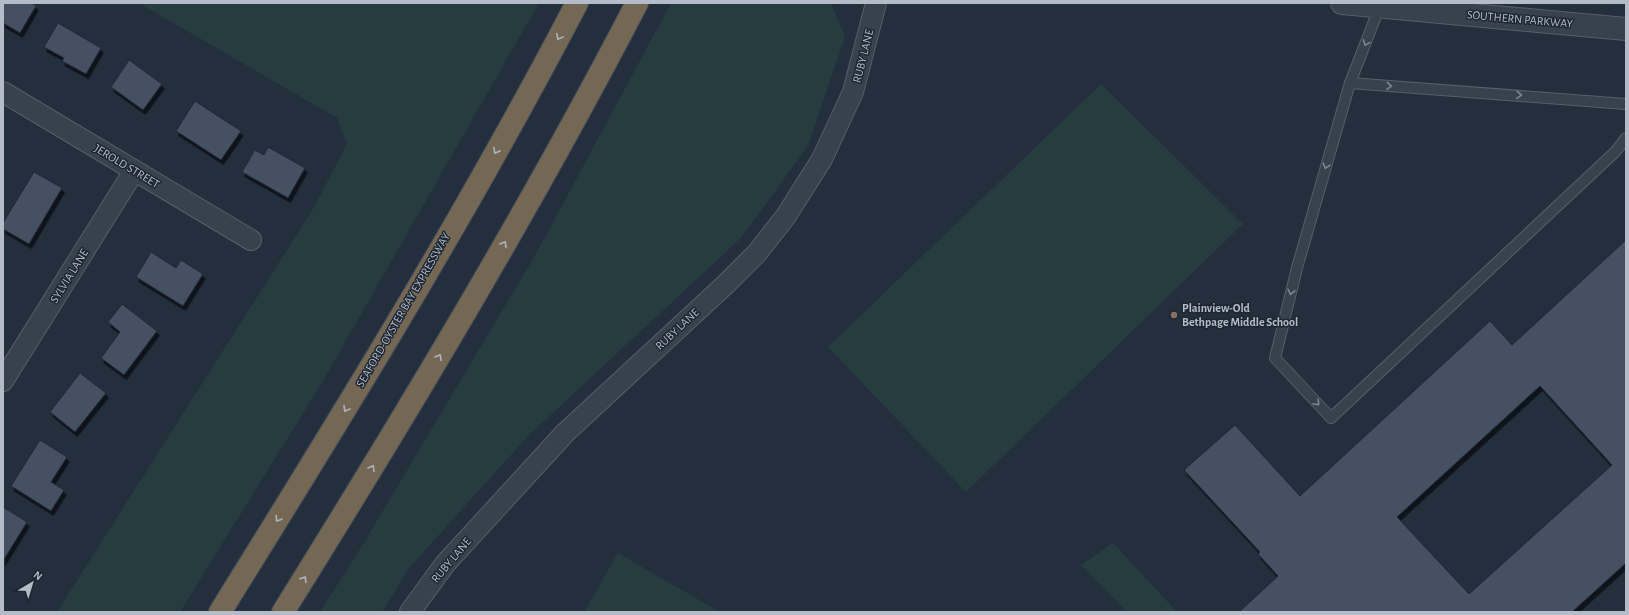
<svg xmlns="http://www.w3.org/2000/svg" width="1629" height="615" viewBox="0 0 1629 615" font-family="'Alegreya Sans',sans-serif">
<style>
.green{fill:#263c3f}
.building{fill:#455162;stroke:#1f2835;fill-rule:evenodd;filter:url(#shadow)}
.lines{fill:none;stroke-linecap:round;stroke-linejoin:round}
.service-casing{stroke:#565f6c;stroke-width:12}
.minor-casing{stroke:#565f6c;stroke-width:22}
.tertiary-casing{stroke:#565f6c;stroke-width:24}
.motorway-casing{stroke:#434c59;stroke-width:24}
.service{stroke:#38414e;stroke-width:10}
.minor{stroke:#38414e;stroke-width:20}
.tertiary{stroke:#38414e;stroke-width:22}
.motorway{stroke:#746855;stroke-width:22}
.oneway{stroke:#aeb4bd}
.oneway2{stroke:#7c8592}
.education-dot{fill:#8d6e63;stroke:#1d2633;stroke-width:1.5}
.labels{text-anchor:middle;stroke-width:3;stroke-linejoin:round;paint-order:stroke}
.street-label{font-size:12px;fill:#b4bcc9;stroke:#1d2633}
.poi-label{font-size:12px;font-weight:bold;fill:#b4bcc9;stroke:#1d2633;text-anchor:start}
</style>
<defs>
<filter id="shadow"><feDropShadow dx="2.5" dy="4.5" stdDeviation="0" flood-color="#0009"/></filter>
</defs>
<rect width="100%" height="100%" fill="#242f3e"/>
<g class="green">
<polygon points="139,3 539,3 323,381 180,612 57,612 313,209 347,144 337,118"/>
<polygon points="671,3 831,3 845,37 808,146 740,239 529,435 410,567 382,612 320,612 362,546 537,252"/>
<polygon points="1101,84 1243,224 966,492 828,347"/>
<polygon points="1113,543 1177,612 1127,612 1081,565"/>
<polygon points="618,553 720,612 584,612"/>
</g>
<g class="building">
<polygon points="3,3 32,3 36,6 20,33 3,23"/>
<polygon points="58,23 101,48 86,74 62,61 64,58 44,47"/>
<polygon points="129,60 162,84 143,110 111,87"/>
<polygon points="195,101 241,131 221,160 176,131"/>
<polygon points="268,147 305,168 288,198 242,172 255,150 264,155"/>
<polygon points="34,172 62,188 29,244 3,229 3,223"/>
<path d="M1626 240V563L1572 612H1239L1278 576 1258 554 1260 552 1184 470 1235 425 1300 496 1490 321 1512 345ZM1540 386 1612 465 1469 594 1397 517Z"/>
<polygon points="151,252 176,268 181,260 203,274 183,306 136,277"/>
<polygon points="122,304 157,331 124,375 101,358 120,332 108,322"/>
<polygon points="80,373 106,393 75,432 50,412"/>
<polygon points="40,440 67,457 51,482 64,490 51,511 11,486"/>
<polygon points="3,507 27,522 3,561"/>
</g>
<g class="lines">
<defs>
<g id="service">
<polyline points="1380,6 1350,83 1297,268 1275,358 1331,418 1615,152 1626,138"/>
<polyline points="1350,83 1626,104"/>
</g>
<g id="minor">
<polyline points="3,92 251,240"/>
<polyline points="3,381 134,171"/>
<polyline points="410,612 445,564 565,433 726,284 757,253 786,216 822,159 853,92 876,3"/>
</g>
<polyline id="tertiary" points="1342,3 1626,29"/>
<g id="motorway">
<path d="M220 612C344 413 468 212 577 3"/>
<path d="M283 612C407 413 529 211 637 3"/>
</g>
</defs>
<use href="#service" class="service-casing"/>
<use href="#minor" class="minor-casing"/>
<use href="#tertiary" class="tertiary-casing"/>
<use href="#motorway" class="motorway-casing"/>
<use href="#service" class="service"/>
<use href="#minor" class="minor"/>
<use href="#tertiary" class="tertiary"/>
<use href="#motorway" class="motorway"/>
</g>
<defs><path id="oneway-chevron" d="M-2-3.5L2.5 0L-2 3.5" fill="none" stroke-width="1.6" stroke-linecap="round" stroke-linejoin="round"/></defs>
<g class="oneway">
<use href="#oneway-chevron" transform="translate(559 37) rotate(119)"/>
<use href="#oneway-chevron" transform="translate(496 151) rotate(119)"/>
<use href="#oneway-chevron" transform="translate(504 244) rotate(-60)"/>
<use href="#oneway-chevron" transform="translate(439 357) rotate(-60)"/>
<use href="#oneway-chevron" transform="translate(346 409) rotate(121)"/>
<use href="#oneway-chevron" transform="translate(372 468) rotate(-59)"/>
<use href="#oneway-chevron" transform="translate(278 519) rotate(122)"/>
<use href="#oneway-chevron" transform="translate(304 579) rotate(-58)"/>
</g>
<g class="oneway2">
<use href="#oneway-chevron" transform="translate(1366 43) rotate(111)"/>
<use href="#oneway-chevron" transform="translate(1389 86) rotate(4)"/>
<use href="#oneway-chevron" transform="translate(1519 95) rotate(4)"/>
<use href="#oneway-chevron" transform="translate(1326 166) rotate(106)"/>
<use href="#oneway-chevron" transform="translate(1291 292) rotate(103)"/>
<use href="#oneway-chevron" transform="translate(1317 403) rotate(47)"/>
</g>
<circle class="education-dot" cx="1174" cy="315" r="4"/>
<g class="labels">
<g class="street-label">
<text transform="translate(1520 19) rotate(5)" y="4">SOUTHERN PARKWAY</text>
<text transform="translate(863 56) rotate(-76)" y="4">RUBY LANE</text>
<text transform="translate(127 166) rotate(31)" y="4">JEROLD STREET</text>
<text transform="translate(69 276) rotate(-58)" y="4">SYLVIA LANE</text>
<text transform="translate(403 310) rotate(-60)" y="4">SEAFORD-OYSTER BAY EXPRESSWAY</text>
<text transform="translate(677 329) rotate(-43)" y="4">RUBY LANE</text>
<text transform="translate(451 560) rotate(-50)" y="4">RUBY LANE</text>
</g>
<g class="poi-label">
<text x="1182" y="312">Plainview-Old<tspan x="1182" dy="14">Bethpage Middle School</tspan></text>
</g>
</g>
<rect width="1629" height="615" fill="none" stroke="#b4bcc9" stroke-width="8"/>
<g transform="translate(32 583) rotate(38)" stroke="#1d2633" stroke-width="3" paint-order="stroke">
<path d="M0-3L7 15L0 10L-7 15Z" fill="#b4bcc9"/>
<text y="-6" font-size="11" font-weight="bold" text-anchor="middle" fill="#b4bcc9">N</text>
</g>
</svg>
